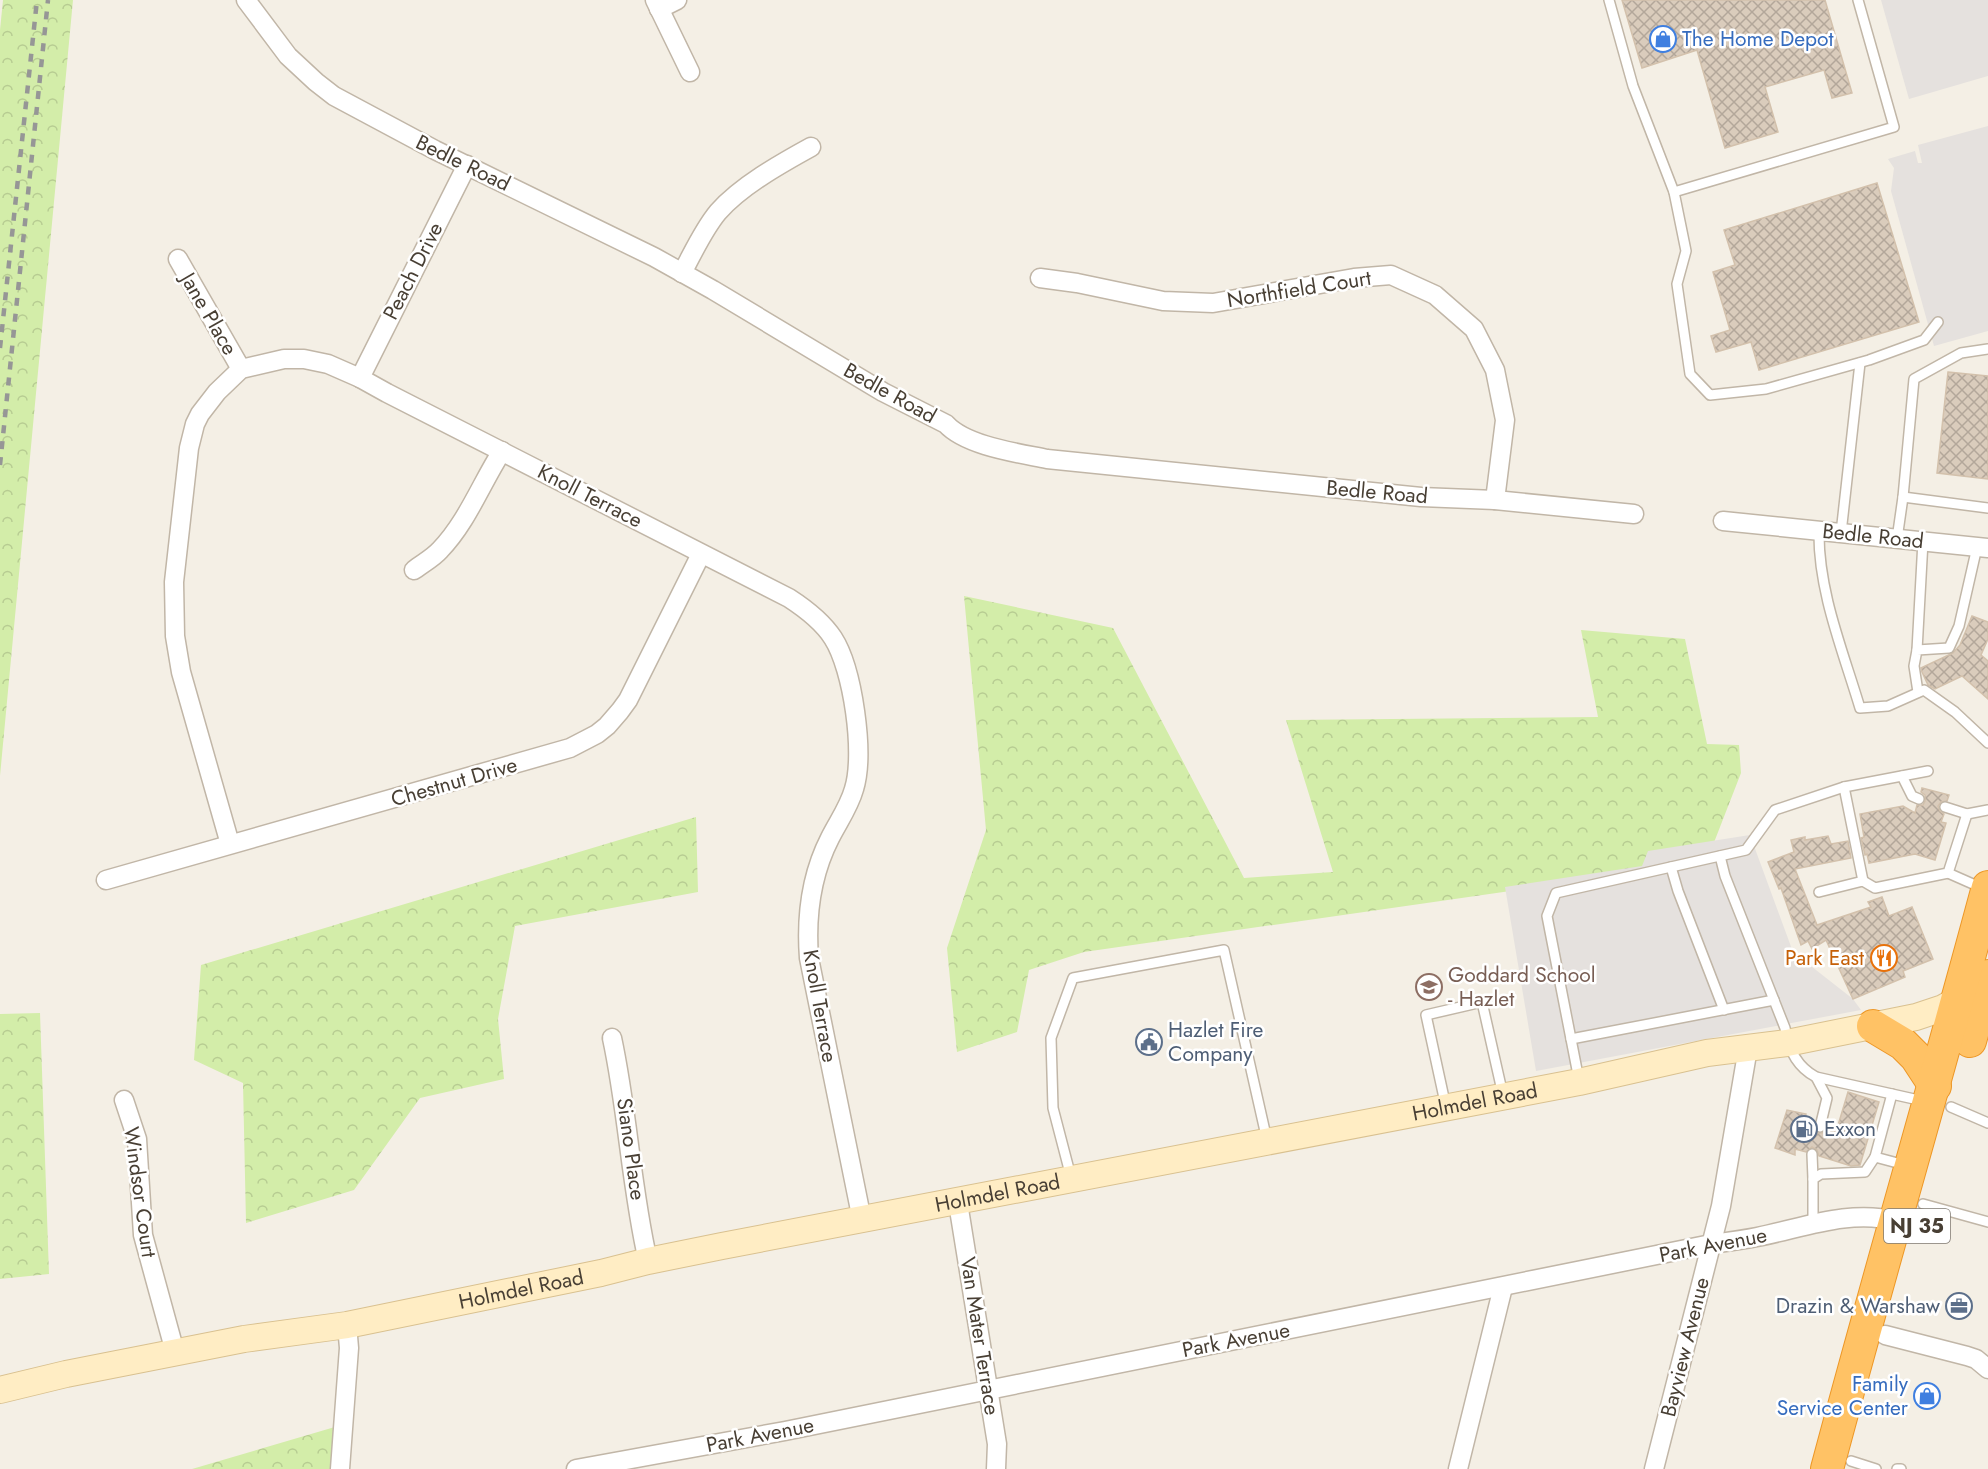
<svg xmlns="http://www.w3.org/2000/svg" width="1988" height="1469" viewBox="0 0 1988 1469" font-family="Jost,sans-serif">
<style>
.forest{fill:url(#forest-crowns)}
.parking{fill:#e5e1de}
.building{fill:url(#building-cross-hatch);stroke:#d3c1ac;stroke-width:1.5}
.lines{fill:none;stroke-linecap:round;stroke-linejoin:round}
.lane-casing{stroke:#c1b6a7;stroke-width:12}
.street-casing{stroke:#c1b6a7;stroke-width:21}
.secondary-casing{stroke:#d9c190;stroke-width:28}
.highway-casing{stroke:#ed9726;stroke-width:34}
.lane{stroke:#fff;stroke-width:9}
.street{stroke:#fff;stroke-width:18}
.secondary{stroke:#ffedc4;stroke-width:26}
.highway{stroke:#ffc265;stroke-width:32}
.rail{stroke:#969696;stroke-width:4.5;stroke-dasharray:8 8;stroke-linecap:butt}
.labels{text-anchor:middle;stroke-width:5;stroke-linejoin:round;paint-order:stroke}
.shield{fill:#fff;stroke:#7f7971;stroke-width:1.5}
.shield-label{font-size:20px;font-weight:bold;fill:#483f34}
.shop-label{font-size:21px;fill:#366cbe;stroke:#fff;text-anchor:start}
.street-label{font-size:21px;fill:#483f34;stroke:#fff}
.food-label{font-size:21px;fill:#c56008;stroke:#fff;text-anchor:end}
.education-label{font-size:21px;fill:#785e54;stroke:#fff;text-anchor:start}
.service-label{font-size:21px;fill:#4e5e75;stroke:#fff;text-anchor:start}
</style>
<defs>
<pattern id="forest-crowns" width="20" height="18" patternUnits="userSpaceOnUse" patternTransform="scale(1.5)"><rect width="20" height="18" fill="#d3eda9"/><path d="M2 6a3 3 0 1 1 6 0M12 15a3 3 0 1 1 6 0" fill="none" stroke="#b7cc92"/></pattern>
<pattern id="building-cross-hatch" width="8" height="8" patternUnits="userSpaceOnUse" patternTransform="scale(1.5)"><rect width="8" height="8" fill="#daccbc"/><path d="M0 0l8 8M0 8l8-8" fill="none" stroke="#b3a79a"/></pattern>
</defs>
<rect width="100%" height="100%" fill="#f4efe5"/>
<g class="forest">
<polygon points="3,0 73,0 0,776 0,30"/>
<polygon points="964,596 1113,628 1244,878 1333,872 1286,720 1598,717 1581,630 1685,639 1707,744 1739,745 1741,773 1706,863 1084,952 1029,970 1017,1032 957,1052 947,948 986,830"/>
<polygon points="696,817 698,892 515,926 498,1019 504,1079 420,1098 354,1190 246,1223 243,1083 194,1060 201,965"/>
<polygon points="40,1013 49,1274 0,1279 0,1014"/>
<polygon points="345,1424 341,1469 192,1469"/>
</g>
<g class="parking">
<polygon points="1881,0 1988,0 1988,76 1909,99"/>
<polygon points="1988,126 1988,331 1934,346 1891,191 1894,168 1888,159 1915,151 1918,163 1922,163 1918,145"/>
<polygon points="1750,835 1793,952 1853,999 1861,1010 1536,1071 1505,887 1642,866 1648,851"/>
</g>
<g class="building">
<polygon points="1622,0 1825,0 1852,93 1832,98 1824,70 1765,87 1778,132 1725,148 1697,50 1642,68"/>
<polygon points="1877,183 1919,322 1759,370 1751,342 1716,352 1711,336 1730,330 1713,272 1735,265 1724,230"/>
<polygon points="1948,372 1988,376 1988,479 1937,473"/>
<polygon points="1972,616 1988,622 1988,639 1981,655 1988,661 1988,699 1962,676 1935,689 1928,685 1922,672 1921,668 1953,653 1960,645"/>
<polygon points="1922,788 1949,795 1947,801 1941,802 1938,806 1940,811 1944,814 1941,822 1946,823 1935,860 1915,854 1869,863 1867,854 1865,855 1861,838 1864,837 1860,814 1903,806 1915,813 1917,805 1923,805 1925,801 1925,795 1921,792"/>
<polygon points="1828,836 1831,844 1848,841 1851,858 1795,869 1817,925 1871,907 1868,902 1882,897 1889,916 1912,907 1933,959 1903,971 1905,977 1853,999 1826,940 1812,949 1808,941 1801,945 1781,888 1779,889 1768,862 1794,852 1791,840 1805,837 1805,840"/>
<polygon points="1848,1092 1879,1102 1860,1165 1851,1166 1819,1156 1817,1150 1812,1147 1806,1152 1795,1149 1795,1155 1775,1148 1787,1110 1806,1114 1804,1122 1814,1125 1814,1129 1818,1133 1822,1133 1826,1129 1836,1132"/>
</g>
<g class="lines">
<defs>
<g id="lane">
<polyline points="1609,0 1633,86 1674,192 1686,251 1677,284 1690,374 1710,395 1766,389 1869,360 1924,340 1938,322"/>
<polyline points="1674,192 1894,127 1858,0"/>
<polyline points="1903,497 1988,508"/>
<path d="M1819 531C1818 591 1843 651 1860 708L1888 706 1924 690 1955 712 1988 743"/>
<polyline points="1841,533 1860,363"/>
<polyline points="1897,539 1903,497 1914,379 1961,353 1988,349"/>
<polyline points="1917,650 1923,541"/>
<polyline points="1918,692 1914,666 1917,650 1949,648 1959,626 1977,547"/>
<polyline points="1902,776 1912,796 1919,799"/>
<polyline points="1844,787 1863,881"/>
<polyline points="1945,807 1967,814 1988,810"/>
<path d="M1720 856 1725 876 1785 1028C1788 1048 1797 1067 1816 1077L1923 1101"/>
<polyline points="1671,867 1678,891 1724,1010"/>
<polyline points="1948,873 1982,888"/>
<polyline points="1819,892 1863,881 1875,888 1948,873 1967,814"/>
<polyline points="1571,1039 1774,1000"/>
<polyline points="1816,1077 1827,1098 1820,1127"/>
<polyline points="1579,1080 1547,916 1556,893 1746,850 1775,810 1844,787 1928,771"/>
<polyline points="1892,1094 1875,1157 1905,1165"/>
<polyline points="1446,1107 1426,1015 1482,1002 1503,1095"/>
<polyline points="1951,1107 1988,1123"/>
<polyline points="1812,1154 1813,1179"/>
<polyline points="1071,1177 1053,1108 1051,1038 1073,978 1224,950 1267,1140"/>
<polyline points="1923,1204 1988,1222"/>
<polyline points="1813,1224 1813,1179 1821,1174 1865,1172 1875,1157"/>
<polyline points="1851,1461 1876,1469"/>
<polyline points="1897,1469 1901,1469"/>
</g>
<g id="street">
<path d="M246 0 288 56 316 82 334 96 435 150 654 257 713 290 883 392 946 424C966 446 1018 453 1047 459L1421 497 1495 500 1634 514"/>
<polyline points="655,0 690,72"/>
<polyline points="659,9 677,0"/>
<polyline points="178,259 241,369"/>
<path d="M682 273C693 253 703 230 718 212 741 186 780 164 811 147"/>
<polyline points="1040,278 1077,283 1163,301 1213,303 1354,278 1391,275 1435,295 1474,329 1495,370 1505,420 1495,500"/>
<polyline points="360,378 467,165"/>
<polyline points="1723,521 1988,548"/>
<path d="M414 570C423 563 433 558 440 550 467 522 481 484 502 451"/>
<path d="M230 844 181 672 175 636 174 582 189 448 195 424 200 414 217 392 241 369 284 359H304L328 364 360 378 387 393 789 598C806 609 822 621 833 638 853 669 865 754 854 789 849 807 838 822 830 838 811 875 806 918 809 958L862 1220"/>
<polyline points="106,880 570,748 597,734 607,726 620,711 628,700 701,554"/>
<path d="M612 1038C628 1112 631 1188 648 1261"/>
<polyline points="124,1100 137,1139 143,1235 175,1352"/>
<polyline points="958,1203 997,1444 996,1469"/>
<polyline points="1885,1335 1967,1356 1976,1359 1988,1369"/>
<polyline points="340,1469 349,1348 347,1325"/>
<path d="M576 1469 785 1431 1711 1244C1726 1242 1742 1240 1757 1237 1803 1228 1849 1209 1896 1221"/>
<polyline points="1458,1469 1503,1287"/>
<polyline points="1654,1469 1721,1206 1748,1048"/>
</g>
<g id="secondary">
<path id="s1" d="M0 1390 66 1374 244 1339 347 1325 601 1273 648 1261 722 1246 1579 1082 1707 1053 1787 1043 1916 1017 1943 1008 1968 994"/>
</g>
<g id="highway">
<polyline points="1873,1026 1903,1044 1916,1057 1935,1086"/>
<polyline points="1970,1041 1988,976"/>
<path d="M1827 1469C1879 1274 1936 1081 1988 887"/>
</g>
</defs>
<use href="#lane" class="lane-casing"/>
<use href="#street" class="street-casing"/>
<use href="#secondary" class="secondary-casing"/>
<use href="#highway" class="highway-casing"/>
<use href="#lane" class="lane"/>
<use href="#street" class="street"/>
<use href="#secondary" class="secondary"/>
<use href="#highway" class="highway"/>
<g class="rail">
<polyline points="0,348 37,0"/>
<polyline points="0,465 48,0"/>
</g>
</g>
<defs>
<symbol id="shop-ring" viewBox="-11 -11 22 22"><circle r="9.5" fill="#fff" stroke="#3f7fe0" stroke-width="1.5"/><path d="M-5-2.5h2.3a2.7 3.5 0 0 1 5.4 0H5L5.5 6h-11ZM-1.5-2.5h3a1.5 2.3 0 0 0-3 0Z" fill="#3f7fe0"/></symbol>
<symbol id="restaurant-ring" viewBox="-11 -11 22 22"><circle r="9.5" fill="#fff" stroke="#e8710a" stroke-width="1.5"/><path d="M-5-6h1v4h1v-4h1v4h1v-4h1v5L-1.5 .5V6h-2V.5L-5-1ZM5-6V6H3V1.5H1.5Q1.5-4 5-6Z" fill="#e8710a"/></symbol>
<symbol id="school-ring" viewBox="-11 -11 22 22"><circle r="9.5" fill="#fff" stroke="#8d6e63" stroke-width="1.5"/><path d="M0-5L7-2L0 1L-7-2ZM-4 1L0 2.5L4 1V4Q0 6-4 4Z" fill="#8d6e63"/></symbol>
<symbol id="civic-ring" viewBox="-11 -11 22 22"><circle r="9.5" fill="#fff" stroke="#5c6f8a" stroke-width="1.5"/><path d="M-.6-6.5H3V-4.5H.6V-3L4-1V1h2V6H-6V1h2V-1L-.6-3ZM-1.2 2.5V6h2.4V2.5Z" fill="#5c6f8a"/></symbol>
<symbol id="fuel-ring" viewBox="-11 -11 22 22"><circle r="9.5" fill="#fff" stroke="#5c6f8a" stroke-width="1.5"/><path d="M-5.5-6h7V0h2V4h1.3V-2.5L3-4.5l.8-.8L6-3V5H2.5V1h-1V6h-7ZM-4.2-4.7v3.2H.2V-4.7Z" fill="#5c6f8a"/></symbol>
<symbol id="office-ring" viewBox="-11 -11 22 22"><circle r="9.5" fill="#fff" stroke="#5c6f8a" stroke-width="1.5"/><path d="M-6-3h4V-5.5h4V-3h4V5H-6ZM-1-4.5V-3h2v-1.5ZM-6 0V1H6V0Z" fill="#5c6f8a"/></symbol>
</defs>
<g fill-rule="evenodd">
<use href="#shop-ring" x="1648" y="24" width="30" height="30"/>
<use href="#restaurant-ring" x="1869" y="943" width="30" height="30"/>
<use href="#school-ring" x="1414" y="972" width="30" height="30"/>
<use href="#civic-ring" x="1134" y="1027" width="30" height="30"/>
<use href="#fuel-ring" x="1789" y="1114" width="30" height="30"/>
<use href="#office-ring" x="1944" y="1291" width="30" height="30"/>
<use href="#shop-ring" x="1912" y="1381" width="30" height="30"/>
</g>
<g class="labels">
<rect class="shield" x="1884" y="1209" width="66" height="34" rx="4.5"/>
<g class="shield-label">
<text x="1917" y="1233">NJ 35</text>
</g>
<g class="shop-label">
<text x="1682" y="46">The Home Depot</text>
<text x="1908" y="1391" text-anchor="end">Family<tspan x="1908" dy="24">Service Center</tspan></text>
</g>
<g class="street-label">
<text transform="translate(463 163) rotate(26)" y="7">Bedle Road</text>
<text transform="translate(413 271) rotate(-63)" y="7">Peach Drive</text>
<text transform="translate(1299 289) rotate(-9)" y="7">Northfield Court</text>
<text transform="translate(209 314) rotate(60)" y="7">Jane Place</text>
<text transform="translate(890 393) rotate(29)" y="7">Bedle Road</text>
<text transform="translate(1377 492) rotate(5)" y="7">Bedle Road</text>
<text transform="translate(590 496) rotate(27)" y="7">Knoll Terrace</text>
<text transform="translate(1873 536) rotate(6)" y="7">Bedle Road</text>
<text transform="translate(454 782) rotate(-16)" y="7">Chestnut Drive</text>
<text transform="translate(820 1006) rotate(80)" y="7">Knoll Terrace</text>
<text dy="7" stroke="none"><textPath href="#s1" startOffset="1503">Holmdel Road</textPath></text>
<text transform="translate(631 1149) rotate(82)" y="7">Siano Place</text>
<text transform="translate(140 1192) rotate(82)" y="7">Windsor Court</text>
<text dy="7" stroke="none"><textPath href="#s1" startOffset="1017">Holmdel Road</textPath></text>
<text transform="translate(1713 1245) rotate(-11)" y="7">Park Avenue</text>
<text dy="7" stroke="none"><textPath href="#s1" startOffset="531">Holmdel Road</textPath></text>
<text transform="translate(980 1336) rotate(81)" y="7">Van Mater Terrace</text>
<text transform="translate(1236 1340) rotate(-11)" y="7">Park Avenue</text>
<text transform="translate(1685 1347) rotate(-76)" y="7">Bayview Avenue</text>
<text transform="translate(760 1435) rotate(-11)" y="7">Park Avenue</text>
</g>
<g class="food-label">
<text x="1864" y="965">Park East</text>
</g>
<g class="education-label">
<text x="1448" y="982">Goddard School<tspan x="1448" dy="24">- Hazlet</tspan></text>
</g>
<g class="service-label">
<text x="1168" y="1037">Hazlet Fire<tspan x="1168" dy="24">Company</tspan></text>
<text x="1824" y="1136">Exxon</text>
<text x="1940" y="1313" text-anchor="end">Drazin &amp; Warshaw</text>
</g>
</g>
</svg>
